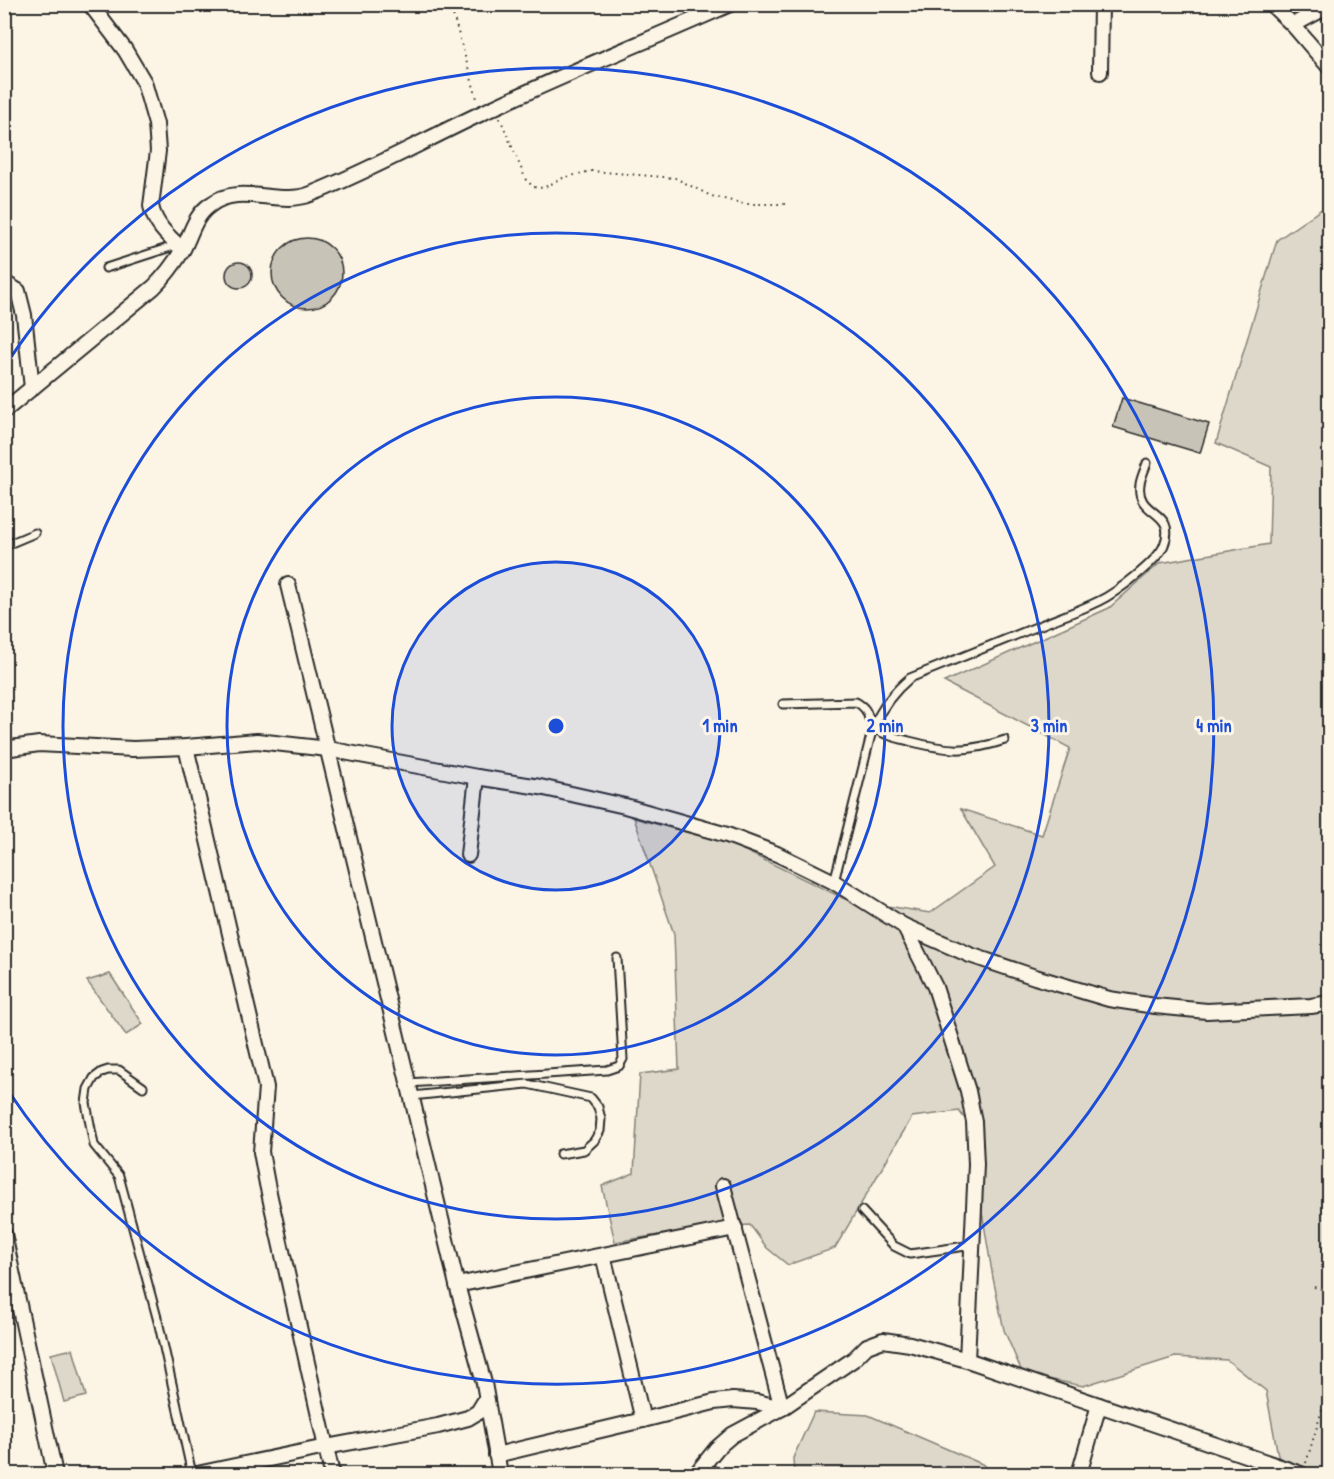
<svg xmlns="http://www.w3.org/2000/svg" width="1334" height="1479" viewBox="0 0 1334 1479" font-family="'Patrick Hand',sans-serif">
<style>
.green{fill:#ded8ca;stroke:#84827a;stroke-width:1.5}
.building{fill:#c8c3b7;stroke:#2b2b2b;stroke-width:1.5}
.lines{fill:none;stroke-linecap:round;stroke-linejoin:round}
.lane-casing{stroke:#2b2b2b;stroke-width:11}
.street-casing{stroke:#2b2b2b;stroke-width:18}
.path{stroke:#2b2b2b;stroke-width:2;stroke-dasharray:1.5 4.5;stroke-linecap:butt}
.lane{stroke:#fcf5e5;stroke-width:7}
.street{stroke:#fcf5e5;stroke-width:14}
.ring{fill:none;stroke:#1d4ed8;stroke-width:3}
.centre{fill:#1d4ed8;stroke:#fcf5e5;stroke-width:3}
.ring-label{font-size:18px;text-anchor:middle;font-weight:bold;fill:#1d4ed8;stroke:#fcf5e5;stroke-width:6;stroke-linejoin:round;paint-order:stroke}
</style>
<rect width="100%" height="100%" fill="#fcf5e5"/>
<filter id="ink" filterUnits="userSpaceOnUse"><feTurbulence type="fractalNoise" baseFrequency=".0167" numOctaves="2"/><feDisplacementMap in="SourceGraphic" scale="12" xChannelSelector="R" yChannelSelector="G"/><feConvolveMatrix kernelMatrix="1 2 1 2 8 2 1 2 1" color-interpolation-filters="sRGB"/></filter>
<g filter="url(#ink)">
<g class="green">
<polygon points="1329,204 1329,1474 1289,1474 1280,1466 1266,1391 1227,1360 1175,1357 1083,1386 1023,1374 1004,1330 993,1278 982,1212 983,1142 959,1111 912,1117 835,1248 788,1265 767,1248 750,1225 707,1227 615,1242 602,1186 634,1173 640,1074 679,1069 674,934 634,818 731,844 845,899 930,913 995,867 961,809 1042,835 1070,748 944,682 1109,608 1160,563 1269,544 1271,467 1216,443 1277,240"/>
<polygon points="110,974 143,1024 126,1035 87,981"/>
<polygon points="73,1349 86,1396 64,1402 51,1354"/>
<polygon points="814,1412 868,1415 982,1464 996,1474 794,1474 793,1458"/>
</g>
<g class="building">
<circle cx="307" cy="273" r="35"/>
<circle cx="239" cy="275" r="13"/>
<polygon points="1122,398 1209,424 1200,453 1113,427"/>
</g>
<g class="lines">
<defs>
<g id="lane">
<polyline points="106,268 177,245"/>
<polyline points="4,546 35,533"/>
<path d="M783 704 856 702C872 711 865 718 874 727 882 735 898 738 909 741 948 751 966 753 1005 740"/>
<path d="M834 882 873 727C882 707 893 692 910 678 952 661 994 644 1036 627 1057 618 1079 611 1099 601 1116 593 1158 561 1164 545 1178 509 1135 517 1140 484 1141 477 1145 469 1147 463"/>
<polyline points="408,1083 607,1070 619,1066 623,1059 617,958"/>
<polyline points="143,1087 119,1070 108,1070 102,1072 94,1078 88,1089 86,1103 94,1145 119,1176 159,1325 192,1474"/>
<polyline points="412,1096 527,1084 591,1098 598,1107 601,1119 600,1131 594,1141 584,1150 560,1154"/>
<polyline points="862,1211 894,1246 910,1254 973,1245"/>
<polyline points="702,1467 724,1474"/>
</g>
<g id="street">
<path d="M90 4 125 50 144 82 156 124 158 151 151 206C155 225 168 236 182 249"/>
<polyline points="1271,4 1293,25 1330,68"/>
<polyline points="1293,25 1330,5"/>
<polyline points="1100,72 1101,4"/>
<polyline points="4,285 8,285 18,291 24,315 32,388"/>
<path d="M4 411 154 287C165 276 174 264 182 251 191 235 194 216 210 205 240 182 278 207 311 194 369 171 423 141 480 114 562 75 647 41 730 4"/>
<polyline points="288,585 457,1285 484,1383 500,1474"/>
<polyline points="186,747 266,1087 261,1152 267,1184 332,1474"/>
<polyline points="4,749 39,744 133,749 186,747 257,741 328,749 477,777 540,787 625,806 727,835 777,854 834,882 904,926 970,955 1035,977 1109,999 1155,1006 1207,1011 1311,1006 1330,1003"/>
<polyline points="468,855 477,777"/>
<polyline points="904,926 935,987 968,1091 974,1122 976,1164 967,1360"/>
<polyline points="4,1234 55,1474"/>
<polyline points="603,1255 643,1420"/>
<polyline points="457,1285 735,1228"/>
<polyline points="496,1455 643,1420 714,1402 733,1400 757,1402 782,1408 723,1186"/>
<polyline points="197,1474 326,1447 438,1426 468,1418 478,1412 486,1399"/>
<polyline points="696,1474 717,1448 732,1435 782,1408 854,1359 867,1346 883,1340 910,1344 967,1360 1301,1474"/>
<polyline points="1079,1474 1099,1405"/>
</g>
</defs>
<use href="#lane" class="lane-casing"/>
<use href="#street" class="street-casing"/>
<g class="path">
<polyline points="450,4 478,102"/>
<polyline points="500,118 526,180 534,187 543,188 563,178 591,171 675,178 711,196 745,204 788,204"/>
<polyline points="1314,1287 1330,1291"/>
<polyline points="1306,1463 1329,1387 1327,1364 1330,1358"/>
</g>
<use href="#lane" class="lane"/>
<use href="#street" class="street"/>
</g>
</g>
<circle cx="556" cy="726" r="164" fill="#1d4ed8" fill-opacity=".12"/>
<g class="ring">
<circle cx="556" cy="726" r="164"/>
<circle cx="556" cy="726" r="329"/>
<circle cx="556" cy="726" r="493"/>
<path d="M7 363A658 658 0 1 1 7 1089"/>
</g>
<circle cx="556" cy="726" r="9" class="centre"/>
<g class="ring-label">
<text x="720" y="732">1 min</text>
<text x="885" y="732">2 min</text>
<text x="1049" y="732">3 min</text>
<text x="1214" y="732">4 min</text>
</g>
<rect width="1334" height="1479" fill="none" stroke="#fcf5e5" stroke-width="24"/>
<rect x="12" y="12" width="1310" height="1455" fill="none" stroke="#2b2b2b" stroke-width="2" filter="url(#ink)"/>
</svg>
